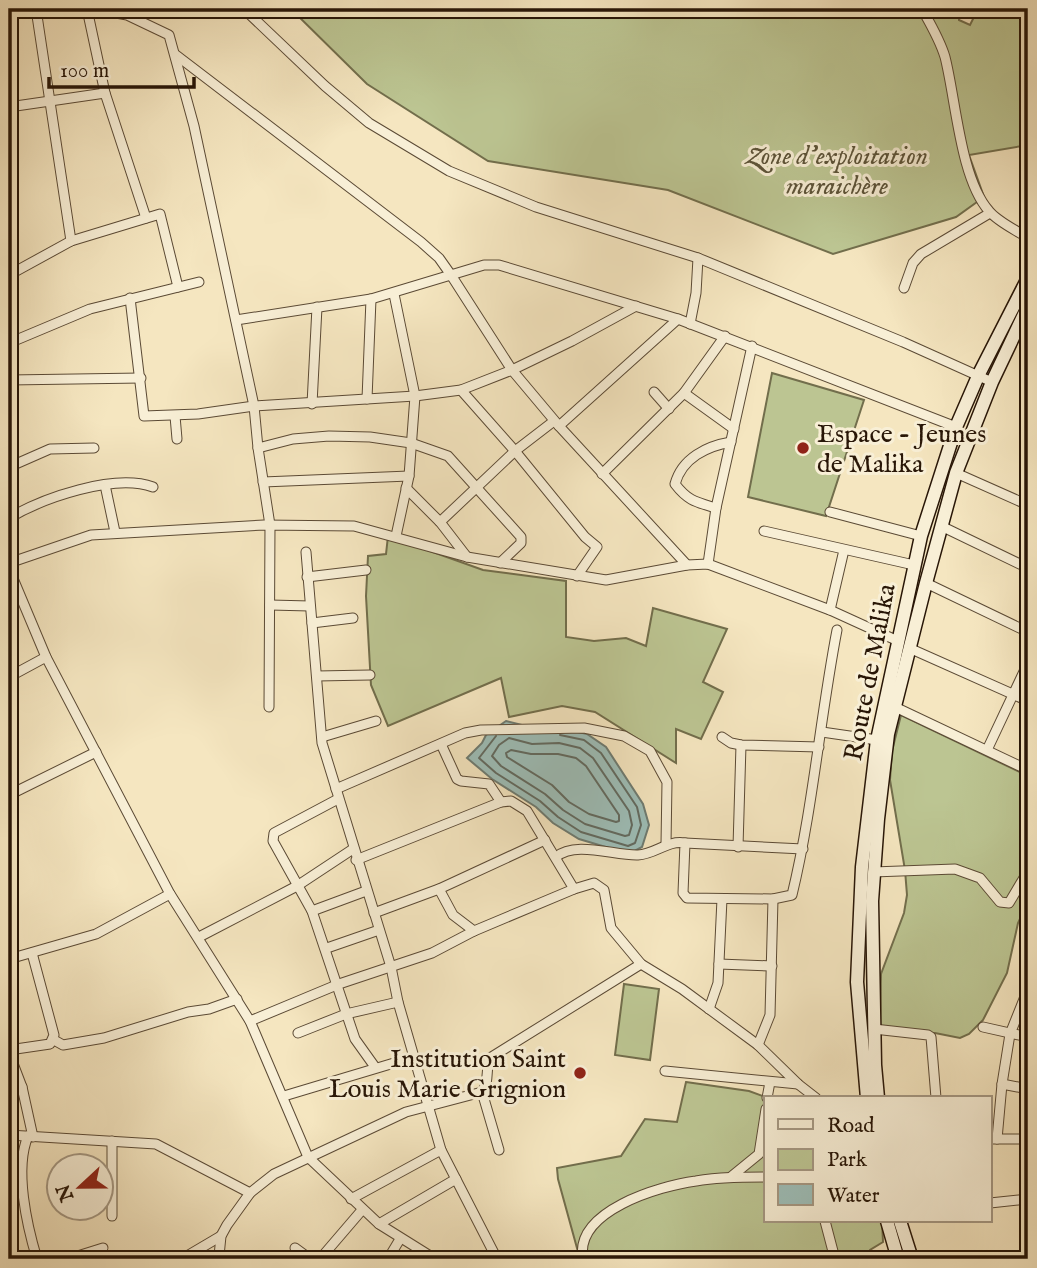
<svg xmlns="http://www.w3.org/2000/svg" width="1037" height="1268" viewBox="0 0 1037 1268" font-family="'IM FELL English',serif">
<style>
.green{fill:#bcc592;stroke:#726e4c;stroke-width:2}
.water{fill:#9dbeb8;stroke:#6e7b71;stroke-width:2}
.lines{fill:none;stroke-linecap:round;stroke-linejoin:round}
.shore{stroke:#626a60;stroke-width:2}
.minor-casing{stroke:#5b4a35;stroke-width:11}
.secondary-casing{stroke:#281607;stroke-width:15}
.minor{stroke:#f8efd6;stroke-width:9}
.secondary{stroke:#f8efd6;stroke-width:12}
.poi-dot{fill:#8f2418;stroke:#f8efd6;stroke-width:2.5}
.labels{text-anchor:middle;stroke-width:6;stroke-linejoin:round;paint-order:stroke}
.park-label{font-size:26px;font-style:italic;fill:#5c5338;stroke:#f8efd6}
.poi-label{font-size:26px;fill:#281607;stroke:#f8efd6;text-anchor:start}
.street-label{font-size:26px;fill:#281607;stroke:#f8efd6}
</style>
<rect width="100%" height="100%" fill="#f5e6c0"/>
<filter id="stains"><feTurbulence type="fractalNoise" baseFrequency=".00286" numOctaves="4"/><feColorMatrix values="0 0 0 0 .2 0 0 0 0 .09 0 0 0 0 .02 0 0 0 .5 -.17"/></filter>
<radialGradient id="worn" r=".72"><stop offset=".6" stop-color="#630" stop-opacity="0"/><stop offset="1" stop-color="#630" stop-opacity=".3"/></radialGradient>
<g class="green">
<polygon points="291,9 959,9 959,20 970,25 978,9 1017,9 1028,15 1028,145 969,155 984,197 956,217 833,254 668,190 488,161 367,84"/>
<polygon points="772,373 864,400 826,516 748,497"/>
<polygon points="388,536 483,570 566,581 566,637 594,641 626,638 646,646 653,608 727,629 703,682 723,692 701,739 676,729 676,763 595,712 562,706 509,717 501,678 388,726 371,685 366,596 368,556 386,554"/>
<polygon points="901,715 1028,776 1028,902 1018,923 1007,973 983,1020 969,1034 960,1038 935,1033 914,1033 880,1027 881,974 904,913 907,895 905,870 890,780 892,751"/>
<polygon points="624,984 659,989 650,1060 615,1055"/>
<polygon points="686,1082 749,1091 768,1098 766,1098 766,1221 882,1221 883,1242 870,1250 866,1259 580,1259 558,1179 557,1168 621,1156 645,1119 677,1122"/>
</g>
<polygon class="water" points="506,721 534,728 560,728 587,734 606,747 643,804 649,825 642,847 629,854 579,839 553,823 536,807 492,779 467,758 482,743 486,735"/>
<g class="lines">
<g class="shore">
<polyline points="496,736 479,758 496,773 540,801 558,817 581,832 628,846 635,843 641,825 637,807 601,753 584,740 560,735"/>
<polygon points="509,738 532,744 559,743 580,748 593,758 629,811 632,825 629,835 625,836 585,824 563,810 545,794 501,766 492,756 499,745"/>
<polygon points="511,750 531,754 558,754 576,758 586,766 619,815 619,821 616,822 589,814 569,802 552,785 507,757 506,753"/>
</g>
<defs>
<g id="minor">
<polyline points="36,9 71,241"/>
<polyline points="87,9 105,93 146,218"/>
<polyline points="94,9 127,15 169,35 194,126 254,406 258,448 270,525 269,707"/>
<polyline points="244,9 325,86 369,123 449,171 536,207 698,258 903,342 992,382"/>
<path d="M922 9C931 25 940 40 945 57 956 100 960 178 989 211 998 222 1016 230 1028 238"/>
<polyline points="176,55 421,242 439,258 451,275 512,370 559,426 687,565"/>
<polyline points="9,107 105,93"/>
<polyline points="9,275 71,241 160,214 178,287"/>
<polyline points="904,288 913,263 921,254 990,213"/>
<polyline points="394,294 415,396 409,476 396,536"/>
<polyline points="130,298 144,416 198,414 254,406 415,396 461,390 512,370 572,341 636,306"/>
<polyline points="236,320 371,299 484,265 499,265 678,319 956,427"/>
<polyline points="690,324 696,293 698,258"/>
<polyline points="9,343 90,309 199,282"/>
<polyline points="9,380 141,378"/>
<polyline points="461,390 515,451 585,537 597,547 577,576"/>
<polyline points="654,392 669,409"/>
<polyline points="684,393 734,429"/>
<polyline points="367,399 371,299"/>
<polyline points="312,404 317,307"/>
<polyline points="175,416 177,439"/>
<polyline points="559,426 678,319"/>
<polyline points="258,448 293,439 329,436 370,437 411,443 448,456 521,537 521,543 500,563"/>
<polyline points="9,467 50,449 94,448"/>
<polyline points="956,473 1028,505"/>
<polyline points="602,474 684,393 725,336"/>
<polyline points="263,482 409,476"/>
<polyline points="105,485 115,532"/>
<polyline points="406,488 440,522 467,557"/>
<path d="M716 508C696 502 688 501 675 484 682 458 707 446 731 442"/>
<polyline points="830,512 921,536"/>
<path d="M9 518C43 498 114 473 153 487"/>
<polyline points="440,522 515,451 554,421"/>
<polyline points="941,526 1028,568"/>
<polyline points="764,531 914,565"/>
<polyline points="306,552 322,743 391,967 398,1002 441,1150 497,1259"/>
<polyline points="9,563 91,535 264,525 354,526 467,557 606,580 687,565 708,564 830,610 898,641"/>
<polyline points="708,564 716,508 752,346"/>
<polyline points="9,569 46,657 170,894 250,1021 308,1157 379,1224 435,1259"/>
<polyline points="307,577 366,570"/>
<polyline points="926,583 1028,632"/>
<polyline points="270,605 310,606"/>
<polyline points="830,610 844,550"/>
<polyline points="312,623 353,618"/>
<polyline points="909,648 1028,701"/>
<polyline points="317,676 370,675"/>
<polyline points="9,677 46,657"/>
<polyline points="895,707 1028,770"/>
<polyline points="822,732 877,740"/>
<polyline points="322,737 376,721"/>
<polyline points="722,737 731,743 741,745 819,747"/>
<polyline points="441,744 457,779 461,781 489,784 501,802"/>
<polyline points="987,750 1028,663"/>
<polyline points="336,789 465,733 481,730 584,728 624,736 650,751 667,782 666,844"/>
<polyline points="9,795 96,752"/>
<polyline points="338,799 274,833 273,841 312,911 355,1039 375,1067"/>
<polyline points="685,843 803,849"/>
<polyline points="738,847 741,745"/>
<path d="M556 857C575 840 615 856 638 855 656 854 667 840 685 843L683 893 687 898 773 899 792 895C813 808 820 718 837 630"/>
<polyline points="356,860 501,802 511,801 527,811 574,889"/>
<polyline points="873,872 955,869 980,878 1000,902 1009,903 1028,871"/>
<polyline points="439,889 453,915 474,931"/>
<polyline points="312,911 366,891"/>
<polyline points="374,913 439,889 545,840"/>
<polyline points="199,937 297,886 353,849"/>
<polyline points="327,948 379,930"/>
<polyline points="9,959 96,934 170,894"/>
<polyline points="719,964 772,966"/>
<polyline points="709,1009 718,983 722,899"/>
<polyline points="250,1021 339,984 432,953 474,931 574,889 594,883 604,890 611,928 641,964 682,989 758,1045 798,1084 816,1098"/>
<polyline points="983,1027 1028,1037"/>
<polyline points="874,1029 928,1035 931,1037 936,1098"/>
<polyline points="298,1033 346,1014 398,1002"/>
<polyline points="54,1040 63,1045 104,1038 188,1012 209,1009 237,999"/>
<polyline points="758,1045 770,1015 773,899"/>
<polyline points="9,1050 50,1044 54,1035 32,953"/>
<polyline points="9,1053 22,1087 33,1137"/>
<polyline points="665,1071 798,1084"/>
<polyline points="1002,1084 1028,1089"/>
<polyline points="9,1087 22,1087"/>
<polyline points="482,1092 499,1150"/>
<polyline points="284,1096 414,1057"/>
<polyline points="767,1098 770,1082"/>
<polyline points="9,1135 156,1144 250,1193"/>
<path d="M28 1136C14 1169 27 1226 37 1259"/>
<polyline points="990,1139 1028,1139"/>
<polyline points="997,1139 1002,1084 1010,1034 1028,989"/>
<polyline points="732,1176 759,1154 766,1109"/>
<polyline points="351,1199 441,1150"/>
<polyline points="990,1203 1028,1199"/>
<polyline points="112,1216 112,1141"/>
<polyline points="825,1221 835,1259"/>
<polyline points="379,1224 456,1179"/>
<polyline points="295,1248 310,1259"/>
<polyline points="68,1259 103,1248"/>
<polyline points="182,1259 221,1236"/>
<path d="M216 1259 219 1256 221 1236 227 1225 250 1193 274 1174 406 1112 482 1092C490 1082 485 1069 490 1058L641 964"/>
<polyline points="320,1259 362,1210"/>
<polyline points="388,1259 400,1239"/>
<path d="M583 1259C574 1211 659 1186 696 1181 719 1177 742 1177 766 1177"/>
</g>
<g id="secondary">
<polyline points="867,1098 857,982 862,867 877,740 921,536 956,427 979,374 1028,278"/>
<polyline points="878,1098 875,1065 872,901 878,819 888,734 926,583 956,473 992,382 1028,306"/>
<polyline points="887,1221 898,1259"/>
<polyline points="900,1221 912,1259"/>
</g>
</defs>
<use href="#minor" class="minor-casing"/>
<use href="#secondary" class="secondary-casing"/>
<use href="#minor" class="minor"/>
<use href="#secondary" class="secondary"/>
</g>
<g class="poi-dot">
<circle cx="803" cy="448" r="7"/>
<circle cx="580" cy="1073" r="7"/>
</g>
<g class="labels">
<g class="park-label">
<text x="837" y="164">Zone d'exploitation<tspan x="837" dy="30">maraichère</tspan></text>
</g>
<g class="poi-label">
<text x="817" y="442">Espace - Jeunes<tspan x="817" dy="30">de Malika</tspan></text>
<text x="566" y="1067" text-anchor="end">Institution Saint<tspan x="566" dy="30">Louis Marie Grignion</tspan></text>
</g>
<g class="street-label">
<text transform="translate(869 672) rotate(-79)" y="9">Route de Malika</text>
</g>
</g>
<rect width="1037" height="1268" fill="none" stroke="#f5e6c0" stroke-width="35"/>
<rect x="10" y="10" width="1016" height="1247" fill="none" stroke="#281607" stroke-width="3.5"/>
<rect x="18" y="18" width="1002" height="1233" fill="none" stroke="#281607" stroke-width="2"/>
<rect x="764" y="1096" width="228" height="126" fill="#f8efd6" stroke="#a59883" stroke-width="2"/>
<rect x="778" y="1119" width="35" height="10" fill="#f8efd6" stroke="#a59883" stroke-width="2"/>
<text x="827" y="1132" font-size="21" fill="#281607">Road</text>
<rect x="778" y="1149" width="35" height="21" fill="#bcc592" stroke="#a59883" stroke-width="2"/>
<text x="827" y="1166" font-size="21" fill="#281607">Park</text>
<rect x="778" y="1184" width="35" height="21" fill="#9dbeb8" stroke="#a59883" stroke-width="2"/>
<text x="827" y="1202" font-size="21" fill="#281607">Water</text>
<g transform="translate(80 1187) rotate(248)"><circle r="33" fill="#f8efd6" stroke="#a59883" stroke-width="2"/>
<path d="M0-5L12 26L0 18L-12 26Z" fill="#8f2418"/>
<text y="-10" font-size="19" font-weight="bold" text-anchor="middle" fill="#281607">N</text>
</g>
<path d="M49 77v10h145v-10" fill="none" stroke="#281607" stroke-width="3.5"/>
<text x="60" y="77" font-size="21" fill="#281607" stroke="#f8efd6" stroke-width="5" paint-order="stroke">100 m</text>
<rect width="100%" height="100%" filter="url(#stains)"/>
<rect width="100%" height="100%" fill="url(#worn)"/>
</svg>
